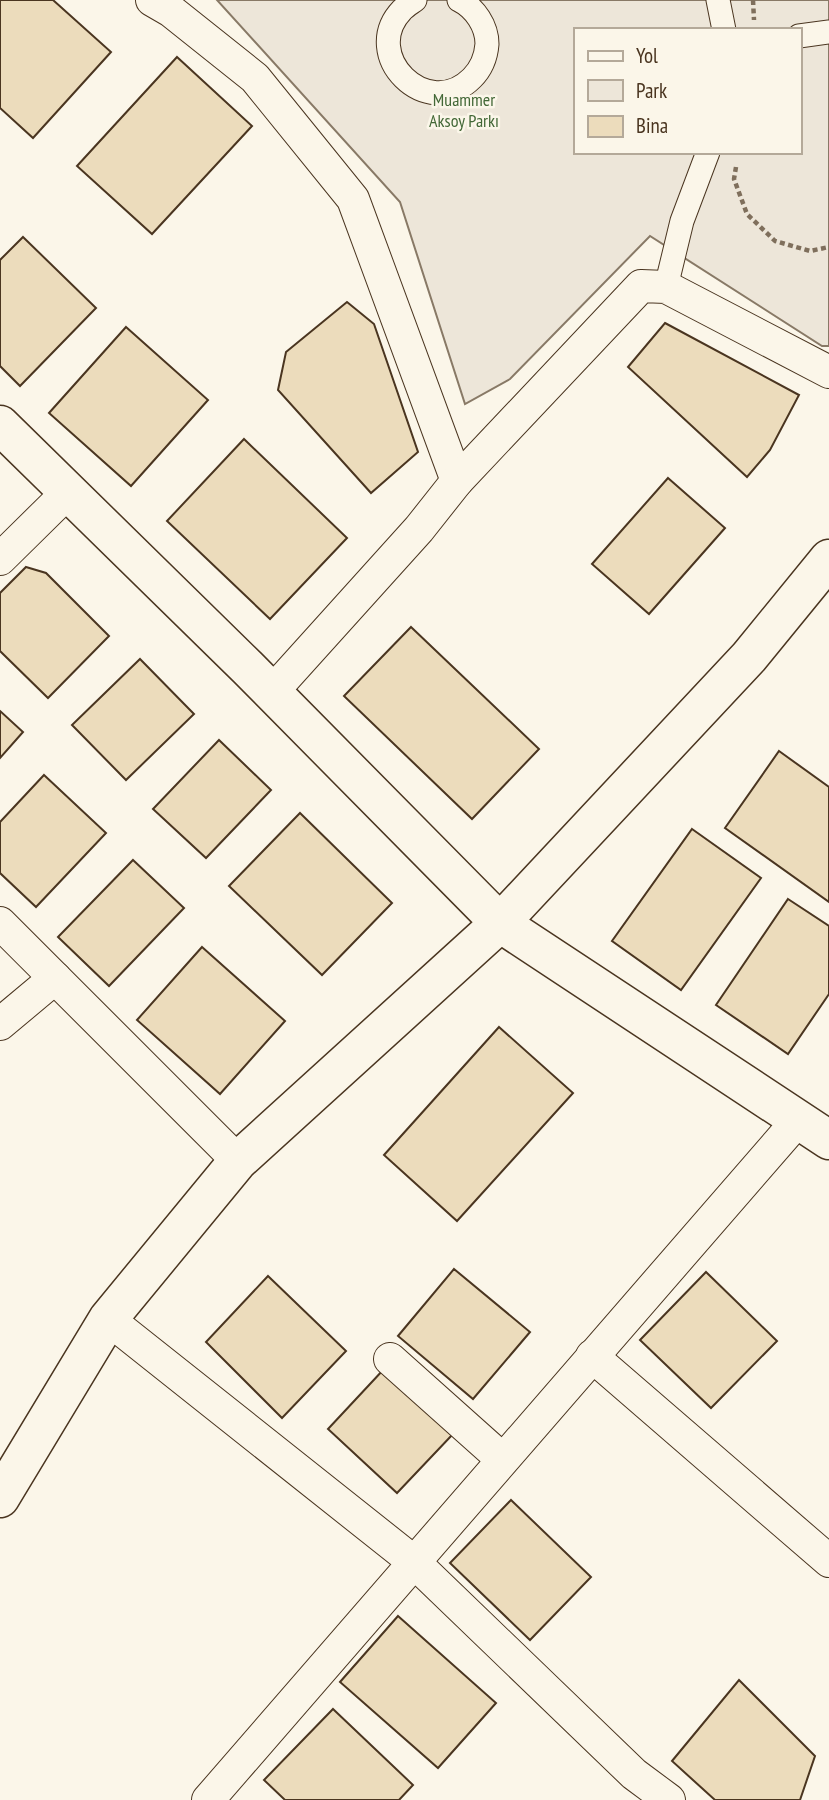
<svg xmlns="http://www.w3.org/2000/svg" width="829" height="1800" viewBox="0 0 829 1800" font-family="'PT Sans Narrow',sans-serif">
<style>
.green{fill:#ede6d9;stroke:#887966;stroke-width:2;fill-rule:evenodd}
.building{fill:#ecdcbc;stroke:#4a3520;stroke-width:2}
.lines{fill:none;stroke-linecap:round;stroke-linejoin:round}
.pedestrian-casing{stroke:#4a3520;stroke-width:25}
.minor-casing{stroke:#4a3520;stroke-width:34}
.tertiary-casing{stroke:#4a3520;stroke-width:41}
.path{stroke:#7f6f5c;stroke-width:4.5;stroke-dasharray:5 3.5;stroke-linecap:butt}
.pedestrian{stroke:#fbf6e9;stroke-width:23}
.minor{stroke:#fbf6e9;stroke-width:32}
.tertiary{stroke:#fbf6e9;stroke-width:38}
.labels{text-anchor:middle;stroke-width:5;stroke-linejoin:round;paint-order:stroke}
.park-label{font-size:18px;fill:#436837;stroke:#fbf6e9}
</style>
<rect width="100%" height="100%" fill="#fbf6e9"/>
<path class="green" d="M217 0H829V346H822L650 236 510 379 465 404 400 202ZM575 30H799V152H575Z"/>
<g class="building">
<polygon points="0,0 53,0 111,52 33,138 0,108"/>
<polygon points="177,57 252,126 152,234 77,166"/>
<polygon points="23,237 96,308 20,386 0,366 0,260"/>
<polygon points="347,302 374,324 418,452 371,493 278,390 286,352"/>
<polygon points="665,323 799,395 770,450 747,477 628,367"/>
<polygon points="126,327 208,400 131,486 49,413"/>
<polygon points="244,439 347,538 270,619 167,521"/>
<polygon points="668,478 725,528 649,614 592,564"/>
<polygon points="26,567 46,573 109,636 48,698 0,651 0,593"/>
<polygon points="411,627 539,749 472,819 344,696"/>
<polygon points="140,659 194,714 126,780 72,725"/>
<polygon points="0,711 23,732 0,758"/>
<polygon points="219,740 271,790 206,858 153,809"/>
<polygon points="779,751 829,787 829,902 725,828"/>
<polygon points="44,775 106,833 36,907 0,873 0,822"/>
<polygon points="300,813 392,903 322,975 229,886"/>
<polygon points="692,829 761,878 681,990 612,941"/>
<polygon points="133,860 184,908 109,986 58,937"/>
<polygon points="788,899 829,926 829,994 788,1054 716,1005"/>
<polygon points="202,947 285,1021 220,1094 137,1020"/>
<polygon points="499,1027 573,1093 457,1221 384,1155"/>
<polygon points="454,1269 530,1332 473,1399 398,1336"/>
<polygon points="706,1272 777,1341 711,1408 640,1340"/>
<polygon points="268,1276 346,1351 282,1418 206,1342"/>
<polygon points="384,1369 453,1434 397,1493 328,1429"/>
<polygon points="511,1500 591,1577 530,1640 450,1563"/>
<polygon points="398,1616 496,1703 438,1768 340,1682"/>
<polygon points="739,1680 815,1756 800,1800 715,1800 672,1761"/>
<polygon points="333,1709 413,1785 399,1800 285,1800 264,1780"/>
</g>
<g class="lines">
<defs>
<g id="pedestrian">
<path d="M415 0C411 3 406 6 402 10 359 55 427 123 472 78 481 69 486 57 487 44 487 26 475 8 459 0"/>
<polyline points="718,0 724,30"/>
<polyline points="799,36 829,32"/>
<polyline points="666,287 682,221 708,152"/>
</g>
<g id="minor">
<polyline points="152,0 171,11 255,78 353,199 457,481"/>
<polyline points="0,559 68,492"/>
<polyline points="272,692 419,529 457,481 641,286 666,287 829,372"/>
<polyline points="0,923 238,1161"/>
<polyline points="0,1024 55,978"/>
<polyline points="108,1319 414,1562 634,1774 669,1800"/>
<polyline points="592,1356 829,1561"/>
<polyline points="390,1359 502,1459"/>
<polyline points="208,1800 799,1119"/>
</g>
<g id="tertiary">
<polyline points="0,425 248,668 500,923 829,1140"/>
<polyline points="0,1498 108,1319 238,1161 500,923 749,657 829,559"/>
</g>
</defs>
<use href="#pedestrian" class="pedestrian-casing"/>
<use href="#minor" class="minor-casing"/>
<use href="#tertiary" class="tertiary-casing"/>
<g class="path">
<polyline points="753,0 754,20"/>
<polyline points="736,167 734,179 747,214 775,241 810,251 829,247"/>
</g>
<use href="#pedestrian" class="pedestrian"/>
<use href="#minor" class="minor"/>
<use href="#tertiary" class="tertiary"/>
</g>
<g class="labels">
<g class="park-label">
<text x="464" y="106">Muammer<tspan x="464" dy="21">Aksoy Parkı</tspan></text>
</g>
</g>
<rect x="574" y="28" width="228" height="126" fill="#fbf6e9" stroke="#b4a999" stroke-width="2"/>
<rect x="588" y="51" width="35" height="10" fill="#fbf6e9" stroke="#b4a999" stroke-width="2"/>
<text x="636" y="63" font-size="21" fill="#4a3520">Yol</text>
<rect x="588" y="80" width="35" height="21" fill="#ede6d9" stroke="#b4a999" stroke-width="2"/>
<text x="636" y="98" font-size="21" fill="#4a3520">Park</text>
<rect x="588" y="116" width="35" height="21" fill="#ecdcbc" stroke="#b4a999" stroke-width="2"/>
<text x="636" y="133" font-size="21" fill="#4a3520">Bina</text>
</svg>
